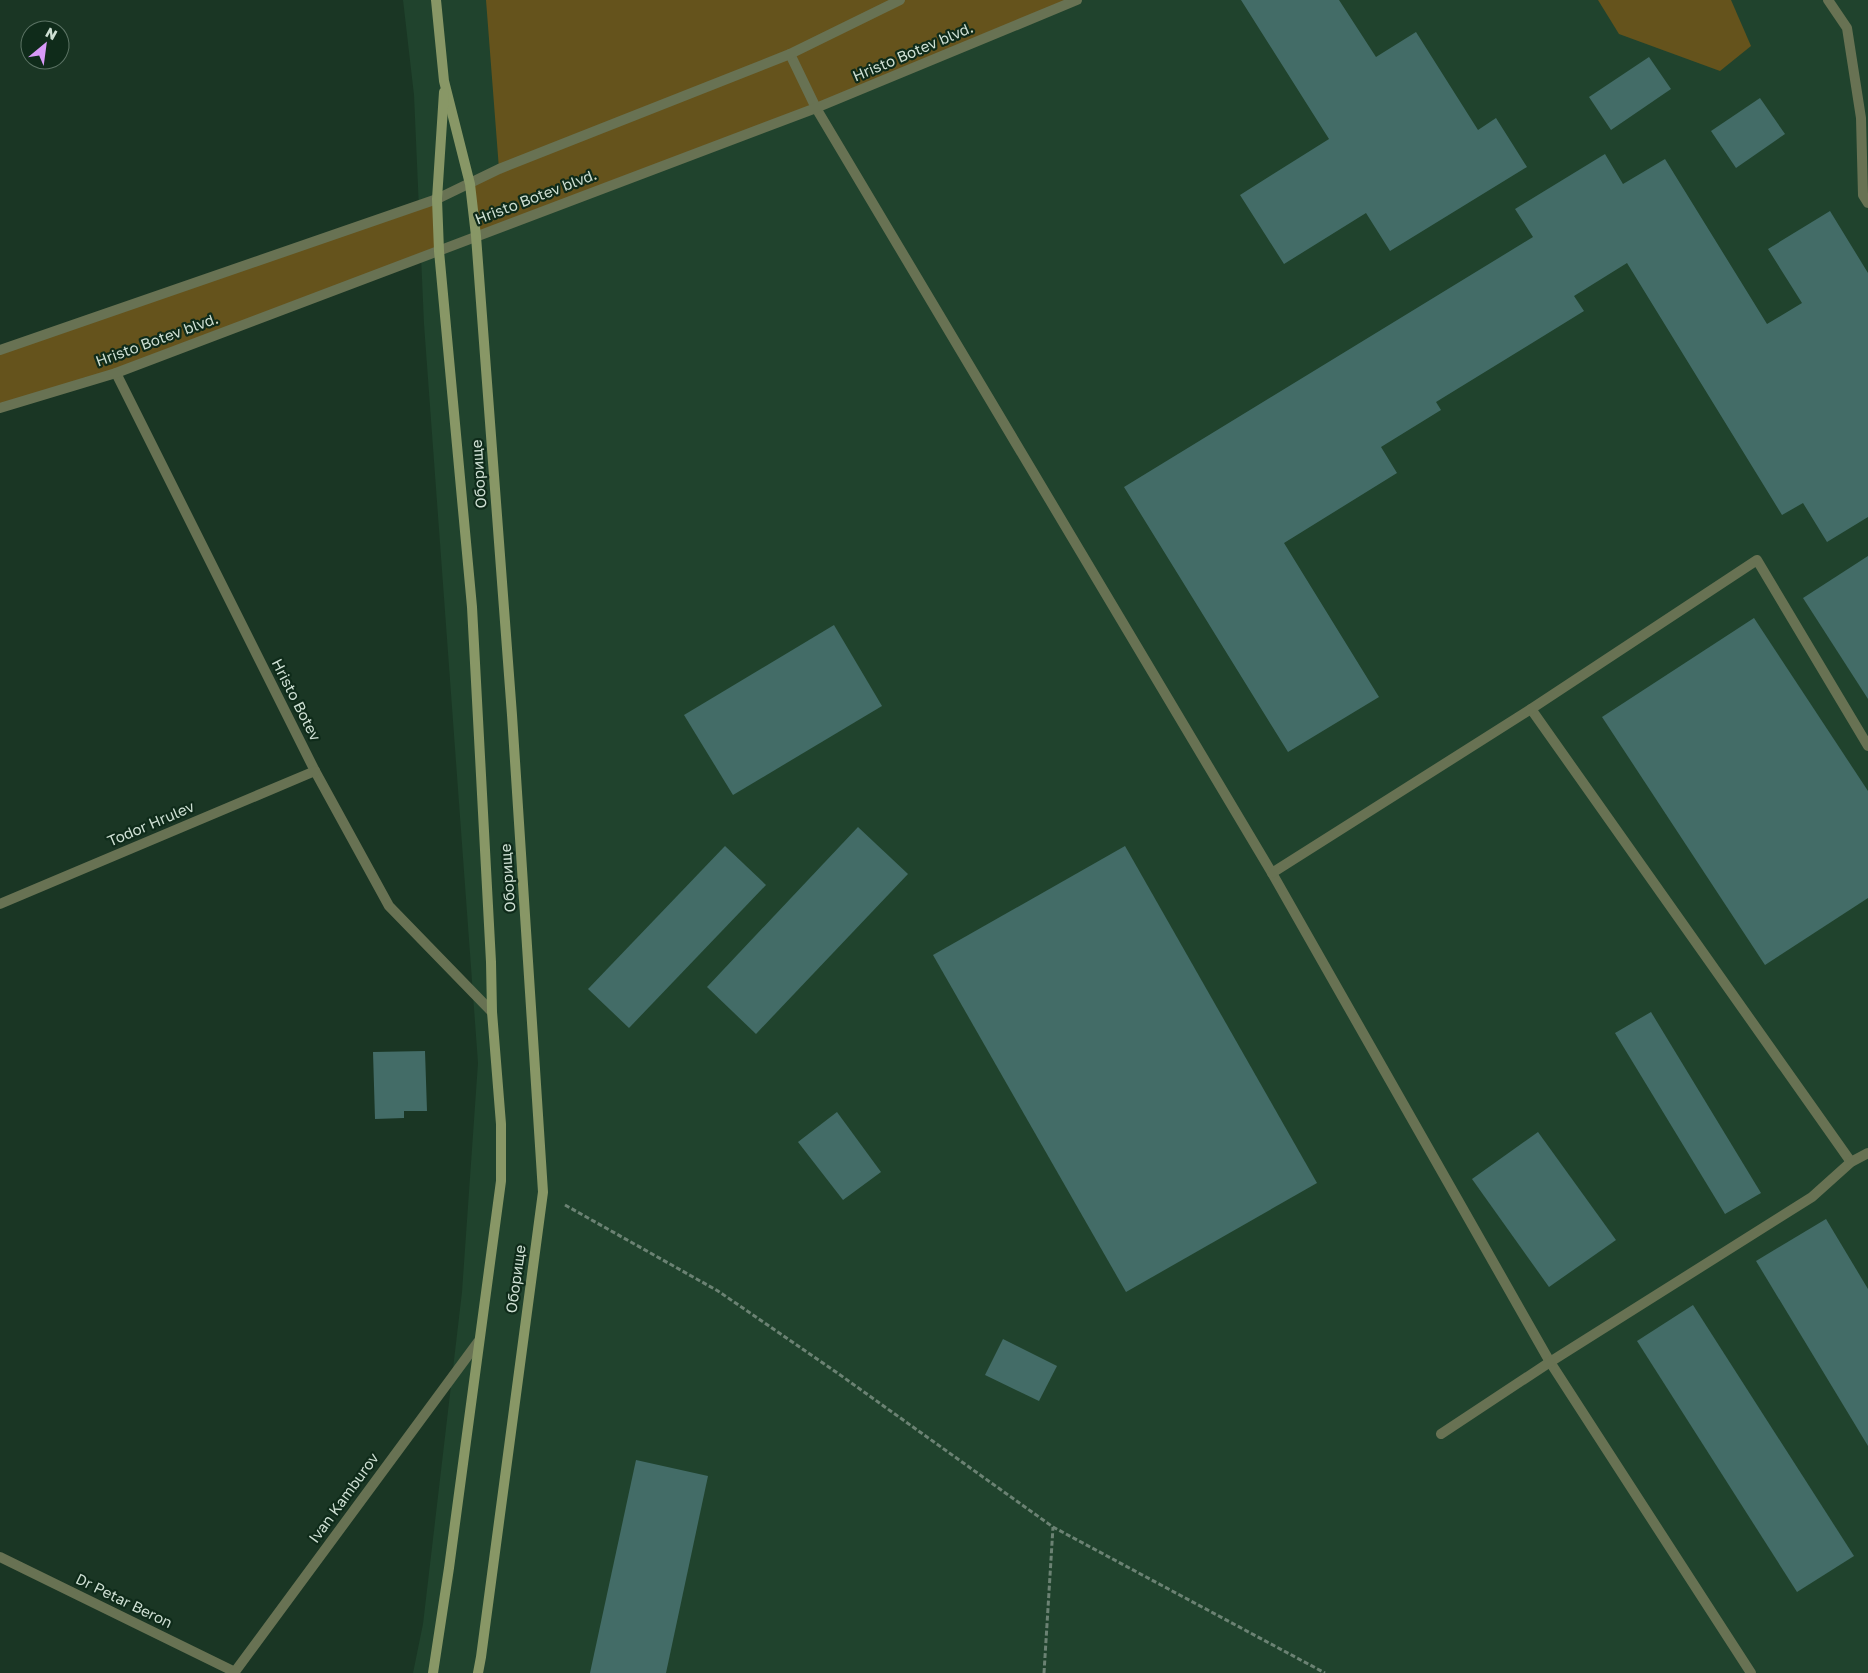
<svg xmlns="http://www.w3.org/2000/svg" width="1868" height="1673" viewBox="0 0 1868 1673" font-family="'Golos Text',sans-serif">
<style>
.built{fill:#20432d}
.green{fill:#65531c}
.building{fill:#436c67}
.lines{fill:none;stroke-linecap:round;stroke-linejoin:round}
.path{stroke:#6b8273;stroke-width:3;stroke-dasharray:5 2.5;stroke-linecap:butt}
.service{stroke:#687253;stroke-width:10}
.minor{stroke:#687253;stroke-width:10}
.secondary{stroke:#889766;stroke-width:10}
.labels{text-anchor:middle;stroke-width:4.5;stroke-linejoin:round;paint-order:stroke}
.street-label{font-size:15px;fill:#cedfd3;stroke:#0f2b1a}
</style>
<rect width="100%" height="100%" fill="#1a3624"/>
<polygon class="built" points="403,0 1868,0 1868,1673 413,1673 423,1624 462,1292 478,1063 424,324 414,95"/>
<g class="green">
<polygon points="486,0 1077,0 816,108 476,236 470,184 499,169"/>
<polygon points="1598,0 1731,0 1751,46 1720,71 1619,34"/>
<polygon points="437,199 439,251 116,373 0,408 0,350"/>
</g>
<g class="building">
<polygon points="1241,0 1339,0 1376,57 1416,32 1478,130 1496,118 1527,167 1390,251 1366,213 1284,264 1240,195 1329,139"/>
<polygon points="1649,57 1671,89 1611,130 1589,97"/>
<polygon points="1760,98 1785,134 1736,168 1711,131"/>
<polygon points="1605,154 1623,184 1665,159 1767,324 1802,303 1768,249 1830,211 1868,273 1868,517 1827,542 1803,503 1782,515 1627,263 1574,296 1584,311 1436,402 1441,410 1381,447 1397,473 1284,543 1379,697 1288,752 1124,487 1533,237 1515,209"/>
<polygon points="1868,556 1868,699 1803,598"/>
<polygon points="1754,618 1868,791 1868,898 1765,965 1602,717"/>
<polygon points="834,625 882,706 733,795 684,715"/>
<polygon points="858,827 908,874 756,1034 707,987"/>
<polygon points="725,846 766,885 629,1028 588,989"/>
<polygon points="1125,846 1317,1183 1126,1292 933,955"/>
<polygon points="1651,1012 1761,1193 1725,1214 1615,1033"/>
<polygon points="425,1051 427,1111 404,1111 404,1118 375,1119 373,1052"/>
<polygon points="837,1112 881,1172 843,1200 798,1142"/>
<polygon points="1538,1132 1616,1240 1549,1287 1472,1179"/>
<polygon points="1826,1219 1868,1289 1868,1446 1756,1261"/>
<polygon points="1693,1305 1854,1556 1797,1592 1637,1341"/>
<polygon points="1003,1339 1057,1366 1039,1401 985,1375"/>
<polygon points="636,1460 708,1476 666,1673 590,1673"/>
</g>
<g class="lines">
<g class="path">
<polyline points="565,1205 718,1291 836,1372 1053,1527 1325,1673"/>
<polyline points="1044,1673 1053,1527"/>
</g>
<g class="service">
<polyline points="1828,0 1847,28 1861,118 1863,195 1868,203"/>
<polyline points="790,54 816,108 1272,873 1550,1362 1751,1673"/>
<polyline points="1531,709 1851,1162"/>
<polyline points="1272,873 1531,709 1757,560 1868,746"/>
<polyline points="1441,1434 1550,1362 1812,1197 1851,1162 1868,1153"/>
</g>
<g class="minor">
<polyline points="0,350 437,199 499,169 790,54 900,0"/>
<polyline points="116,373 315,771 389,906 492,1012"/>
<polyline points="0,408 116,373 816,108 1077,0"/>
<polyline points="0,904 315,771"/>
<polyline points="0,1557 235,1672"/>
<polyline points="234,1673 478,1342"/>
</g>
<g class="secondary">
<polyline points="436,0 444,81 470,184 476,236 512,715 543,1192 481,1657 478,1673"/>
<polyline points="433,1673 449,1568 501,1181 501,1124 492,1012 491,962 472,607 439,251 437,199 444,92"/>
</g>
</g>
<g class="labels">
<g class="street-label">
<text transform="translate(913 52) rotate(-23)" y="5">Hristo Botev blvd.</text>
<text transform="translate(536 197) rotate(-21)" y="5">Hristo Botev blvd.</text>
<text transform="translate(157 340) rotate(-20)" y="5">Hristo Botev blvd.</text>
<text transform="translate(479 474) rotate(-94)" y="5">Оборище</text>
<text transform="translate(296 700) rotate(63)" y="5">Hristo Botev</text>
<text transform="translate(151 824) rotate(-23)" y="5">Todor Hrulev</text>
<text transform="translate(508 878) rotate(-94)" y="5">Оборище</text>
<text transform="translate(516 1279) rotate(-82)" y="5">Оборище</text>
<text transform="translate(344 1498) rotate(-54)" y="5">Ivan Kamburov</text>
<text transform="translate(124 1601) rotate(26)" y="5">Dr Petar Beron</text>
</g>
</g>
<g transform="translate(45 45) rotate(29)"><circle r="24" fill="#0f2b1a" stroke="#5b7364"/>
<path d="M0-4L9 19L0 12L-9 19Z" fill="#d89af8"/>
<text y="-8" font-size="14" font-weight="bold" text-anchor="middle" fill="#cedfd3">N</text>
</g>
</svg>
